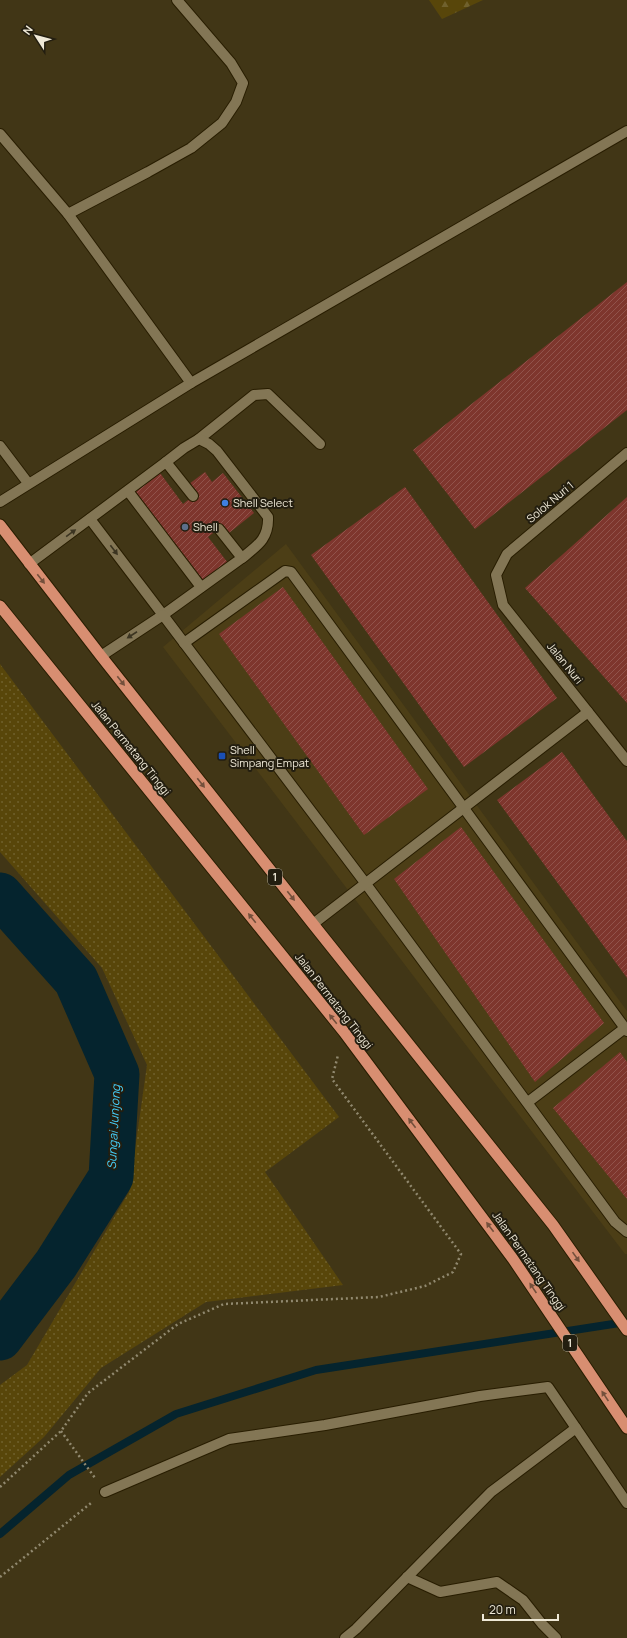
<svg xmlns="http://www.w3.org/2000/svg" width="627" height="1638" viewBox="0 0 627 1638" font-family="Manrope,sans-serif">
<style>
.built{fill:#4c3e16}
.grass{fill:url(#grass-dots)}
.forest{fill:url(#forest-firs)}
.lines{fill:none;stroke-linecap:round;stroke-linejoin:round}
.stream{stroke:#05242e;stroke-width:8}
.river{stroke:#05242e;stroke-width:45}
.building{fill:url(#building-hatch)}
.service-casing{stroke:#281d00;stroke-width:12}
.minor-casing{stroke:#281d00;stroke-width:12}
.trunk-casing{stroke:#281d00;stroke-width:13}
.path{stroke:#91896f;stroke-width:2.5;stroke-dasharray:2 3;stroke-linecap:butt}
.service{stroke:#837655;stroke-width:10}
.minor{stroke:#837655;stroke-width:10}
.trunk{stroke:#d88e71;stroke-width:11}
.oneway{fill:#3b3421}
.oneway2{fill:#74503c}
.shop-dot{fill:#3f7fe0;stroke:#231e10;stroke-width:1.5}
.service-dot{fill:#5c6f8a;stroke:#231e10;stroke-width:1.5}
.transit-dot{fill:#1a4fb4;stroke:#231e10;stroke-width:1.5}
.labels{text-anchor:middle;stroke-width:4;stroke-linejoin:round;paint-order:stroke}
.shield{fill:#231e10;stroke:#b2ac9b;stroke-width:1}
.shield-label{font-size:10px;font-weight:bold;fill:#efe9d7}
.street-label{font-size:11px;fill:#efe9d7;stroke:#231e10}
.poi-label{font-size:11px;fill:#efe9d7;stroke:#231e10;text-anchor:start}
.water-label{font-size:12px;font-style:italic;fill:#45d0fc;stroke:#231e10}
</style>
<defs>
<pattern id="grass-dots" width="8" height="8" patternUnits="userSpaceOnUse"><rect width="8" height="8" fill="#58460a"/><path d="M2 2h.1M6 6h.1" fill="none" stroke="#70612d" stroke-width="1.8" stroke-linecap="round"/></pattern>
<pattern id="forest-firs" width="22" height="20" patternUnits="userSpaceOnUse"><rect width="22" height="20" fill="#58460a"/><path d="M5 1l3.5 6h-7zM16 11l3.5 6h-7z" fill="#70612d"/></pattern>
<pattern id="building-hatch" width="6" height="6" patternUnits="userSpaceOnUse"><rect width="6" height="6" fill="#7e362d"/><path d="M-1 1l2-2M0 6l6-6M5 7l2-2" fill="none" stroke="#91534b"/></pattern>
</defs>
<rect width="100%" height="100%" fill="#413616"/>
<polygon class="built" points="286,544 627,1011 627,1254 625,1254 163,647"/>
<polygon class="grass" points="0,664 339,1117 265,1172 343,1285 206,1302 101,1368 44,1437 0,1477 0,1385 27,1365 129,1192 147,1065 102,968 0,852"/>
<polygon class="forest" points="429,0 483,0 442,19"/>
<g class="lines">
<polyline class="stream" points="0,1534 69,1475 176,1414 316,1370 626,1322"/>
<polyline class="river" points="0,895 76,980 117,1074 111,1177 56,1264 0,1338"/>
</g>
<g class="building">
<polygon points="627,282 627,410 475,529 413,450"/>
<polygon points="205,472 212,482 223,473 254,513 229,533 222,526 208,537 228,563 203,582 135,492 160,473 183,504 197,493 189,484"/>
<polygon points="405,487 557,698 464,767 311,555"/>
<polygon points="627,497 627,703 525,588"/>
<polygon points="283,587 428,789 364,835 219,634"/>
<polygon points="562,752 627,841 627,978 497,800"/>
<polygon points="461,827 604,1023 535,1082 394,879"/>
<polygon points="620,1052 627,1062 627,1199 553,1108"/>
</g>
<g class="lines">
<defs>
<g id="service">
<polyline points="199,439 254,395 268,394 320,444"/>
<path d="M166 462 184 448 199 439 209 444 217 451 268 517C269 539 257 546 242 558"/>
<polyline points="128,491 201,587"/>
<polyline points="90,519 163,615"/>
<polyline points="29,564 166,462 193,496"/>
<polyline points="184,643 285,571 291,572 627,1031"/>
<polyline points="101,656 163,615 242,558 219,529"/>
<polyline points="528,1102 625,1028"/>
<polyline points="407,1577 440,1592 497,1582 523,1600 542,1624 556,1638"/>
</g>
<g id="minor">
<polyline points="0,134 68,214 191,383"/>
<polyline points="68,214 148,172 191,148 222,123 236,102 243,83 231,63 177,0"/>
<polyline points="0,446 28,483"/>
<polyline points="627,453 507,554 496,575 503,605 627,761"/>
<polyline points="0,502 191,383 627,131"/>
<polyline points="163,615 366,884 615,1222 627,1232"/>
<polyline points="313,924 588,712"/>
<polyline points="105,1492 229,1439 325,1425 480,1396 548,1387 627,1503"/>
<polyline points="345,1638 356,1629 491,1492 576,1428"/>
</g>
<g id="trunk">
<polyline points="0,525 101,656 313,924 553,1225 627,1330"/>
<polyline points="0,606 344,1032 513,1259 627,1428"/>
</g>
</defs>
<use href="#service" class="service-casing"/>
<use href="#minor" class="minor-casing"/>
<use href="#trunk" class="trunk-casing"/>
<g class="path">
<polyline points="61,1431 95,1478"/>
<polyline points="0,1487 61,1431 88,1393 178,1324 224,1304 379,1297 425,1286 453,1272 461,1254 332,1079 338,1055"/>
<polyline points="0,1577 91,1503"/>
</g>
<use href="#service" class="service"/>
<use href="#minor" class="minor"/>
<use href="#trunk" class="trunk"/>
</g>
<defs><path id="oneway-solid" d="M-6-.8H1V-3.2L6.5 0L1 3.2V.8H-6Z"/></defs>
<g class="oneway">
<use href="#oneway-solid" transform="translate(71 533) rotate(-36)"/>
<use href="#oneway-solid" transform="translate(114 550) rotate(53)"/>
<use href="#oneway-solid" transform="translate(132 635) rotate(147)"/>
</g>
<g class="oneway2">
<use href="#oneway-solid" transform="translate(41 579) rotate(52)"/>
<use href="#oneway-solid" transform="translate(121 681) rotate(52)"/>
<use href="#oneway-solid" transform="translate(201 783) rotate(52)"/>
<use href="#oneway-solid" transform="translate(291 896) rotate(52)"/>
<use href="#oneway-solid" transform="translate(252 918) rotate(-129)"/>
<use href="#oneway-solid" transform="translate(333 1019) rotate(-129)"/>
<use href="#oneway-solid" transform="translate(412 1123) rotate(-127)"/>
<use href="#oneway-solid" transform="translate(490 1227) rotate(-127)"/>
<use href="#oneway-solid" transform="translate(576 1257) rotate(55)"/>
<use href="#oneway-solid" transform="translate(533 1288) rotate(-124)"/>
<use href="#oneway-solid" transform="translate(605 1396) rotate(-124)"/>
</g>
<circle class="shop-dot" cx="225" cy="503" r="4"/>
<circle class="service-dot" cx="185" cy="527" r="4"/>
<rect class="transit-dot" x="218" y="752" width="8" height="8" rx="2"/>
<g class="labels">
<g class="shield">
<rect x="268" y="869" width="14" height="16" rx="3"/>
<rect x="563" y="1335" width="14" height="16" rx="3"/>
</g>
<g class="shield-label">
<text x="275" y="881">1</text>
<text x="570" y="1347">1</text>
</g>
<g class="street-label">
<text transform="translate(550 502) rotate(-40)" y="4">Solok Nuri 1</text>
<text transform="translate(565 663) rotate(51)" y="4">Jalan Nuri</text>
<text transform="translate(131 748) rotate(51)" y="4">Jalan Permatang Tinggi</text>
<text transform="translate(334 1001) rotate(52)" y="4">Jalan Permatang Tinggi</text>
<text transform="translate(529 1261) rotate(55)" y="4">Jalan Permatang Tinggi</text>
</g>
<g class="poi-label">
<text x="233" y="507">Shell Select</text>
<text x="193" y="531">Shell</text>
<text x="230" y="754">Shell<tspan x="230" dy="13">Simpang Empat</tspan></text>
</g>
<g class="water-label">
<text transform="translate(114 1127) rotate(-87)" y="4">Sungai Junjong</text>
</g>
</g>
<g transform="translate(36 36) rotate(306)" stroke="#231e10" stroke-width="3" paint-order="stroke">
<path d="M0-3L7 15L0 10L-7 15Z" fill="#efe9d7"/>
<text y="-6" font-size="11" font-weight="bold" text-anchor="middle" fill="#efe9d7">N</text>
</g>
<path d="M483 1614v6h75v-6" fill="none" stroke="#efe9d7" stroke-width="2"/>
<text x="489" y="1614" font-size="12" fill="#efe9d7" stroke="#231e10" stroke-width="3" paint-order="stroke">20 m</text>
</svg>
